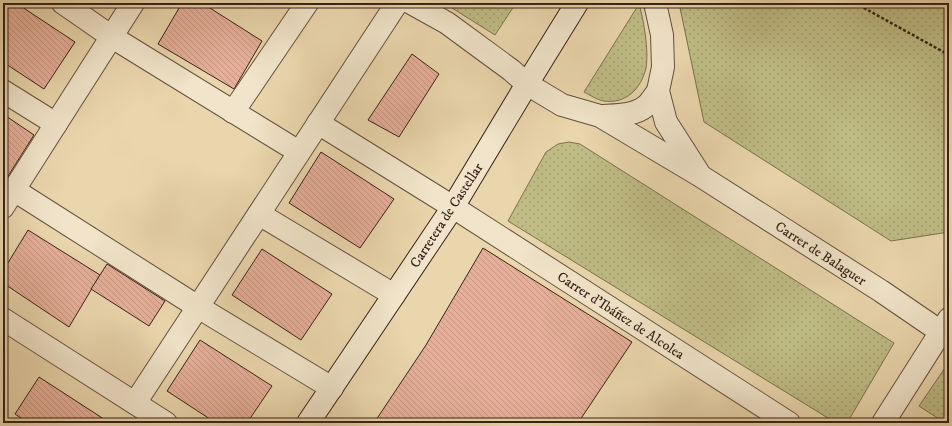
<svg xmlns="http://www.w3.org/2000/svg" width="952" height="426" viewBox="0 0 952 426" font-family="'IM FELL DW Pica',serif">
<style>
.grass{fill:url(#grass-dots);stroke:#7c704e}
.building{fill:url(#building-back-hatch);stroke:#382317}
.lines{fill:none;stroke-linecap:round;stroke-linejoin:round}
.street-casing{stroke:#64503c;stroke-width:24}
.secondary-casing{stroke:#382317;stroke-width:24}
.path{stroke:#382317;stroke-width:2.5;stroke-dasharray:3 2;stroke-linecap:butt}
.street{stroke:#f1e4ca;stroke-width:22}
.secondary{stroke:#f1e4ca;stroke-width:22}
.labels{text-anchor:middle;stroke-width:3;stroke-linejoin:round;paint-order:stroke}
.street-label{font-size:14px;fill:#382317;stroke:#f1e4ca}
</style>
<defs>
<pattern id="grass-dots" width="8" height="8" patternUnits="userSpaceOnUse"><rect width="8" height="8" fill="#bfbc85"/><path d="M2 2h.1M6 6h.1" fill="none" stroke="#a5a172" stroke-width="1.8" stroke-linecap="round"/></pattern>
<pattern id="building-back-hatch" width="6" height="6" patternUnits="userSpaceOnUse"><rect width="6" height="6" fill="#e7af99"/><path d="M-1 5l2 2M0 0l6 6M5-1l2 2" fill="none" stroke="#c79683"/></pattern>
</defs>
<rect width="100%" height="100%" fill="#ead6ad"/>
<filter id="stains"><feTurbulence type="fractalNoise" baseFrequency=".005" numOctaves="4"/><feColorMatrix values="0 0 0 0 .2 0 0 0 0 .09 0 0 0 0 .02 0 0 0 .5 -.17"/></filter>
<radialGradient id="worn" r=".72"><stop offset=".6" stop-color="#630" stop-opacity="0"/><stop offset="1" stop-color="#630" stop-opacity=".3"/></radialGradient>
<g class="grass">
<polygon points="456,3 516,3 495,35 452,8"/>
<polygon points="679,3 949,3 949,232 891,241 704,122"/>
<path d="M639 4C644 21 649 51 646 68 641 89 626 104 604 101 597 100 590 95 584 92Z"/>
<polygon points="569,142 580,144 894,343 847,423 836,423 508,221 546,152 558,144"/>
<polygon points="949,362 949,423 945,423 919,406"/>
</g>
<g class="building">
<polygon points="3,3 16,3 75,42 44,89 3,62"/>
<polygon points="182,3 202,3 262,41 234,89 158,44"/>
<polygon points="412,54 439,74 399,137 368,120"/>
<polygon points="3,114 34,135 3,184"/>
<polygon points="321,152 394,199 360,248 289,203"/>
<polygon points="28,230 100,275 69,327 3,283 3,271"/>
<polygon points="483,248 632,342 578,423 374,423 426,345"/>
<polygon points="262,249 332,294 301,340 232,295"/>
<polygon points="107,264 165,301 149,326 91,289"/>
<polygon points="200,340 272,386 247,423 216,423 167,391"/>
<polygon points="39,377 110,423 28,423 15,414"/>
</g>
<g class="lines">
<defs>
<g id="street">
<polyline points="63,3 112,37 299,152"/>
<polyline points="411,3 447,23 511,70 527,84 562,105 600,116 699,175 881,291 941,332"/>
<polyline points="655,3 662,35 663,67 658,91 666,122 698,172"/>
<polyline points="3,91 56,124"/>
<polyline points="233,112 307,3"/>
<path d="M600 116C615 115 634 116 646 106 651 102 654 96 658 91"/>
<polyline points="318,123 453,207 789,423"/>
<polyline points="14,190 198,307 332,388"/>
<polyline points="3,207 133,3"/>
<polyline points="259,214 394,295"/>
<polyline points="3,319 166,423"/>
<polyline points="135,403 397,3"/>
<polyline points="883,423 949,319"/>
</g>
<polyline id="secondary" points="308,423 453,207 527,84 577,3"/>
</defs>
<use href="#street" class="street-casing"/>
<use href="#secondary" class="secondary-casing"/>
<polyline class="path" points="855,3 949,55"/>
<use href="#street" class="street"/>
<use href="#secondary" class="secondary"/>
</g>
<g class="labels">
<g class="street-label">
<text transform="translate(446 215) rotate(-57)" y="5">Carretera de Castellar</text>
<text transform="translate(821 253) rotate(33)" y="5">Carrer de Balaguer</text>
<text transform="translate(621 315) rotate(33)" y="5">Carrer d'Ibáñez de Alcolea</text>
</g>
</g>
<rect width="952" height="426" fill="none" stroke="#ead6ad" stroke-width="16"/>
<rect x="4" y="4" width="944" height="418" fill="none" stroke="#382317" stroke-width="2"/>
<rect x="8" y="8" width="936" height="410" fill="none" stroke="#382317"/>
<rect width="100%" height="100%" filter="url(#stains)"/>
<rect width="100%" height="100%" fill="url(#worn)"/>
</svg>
